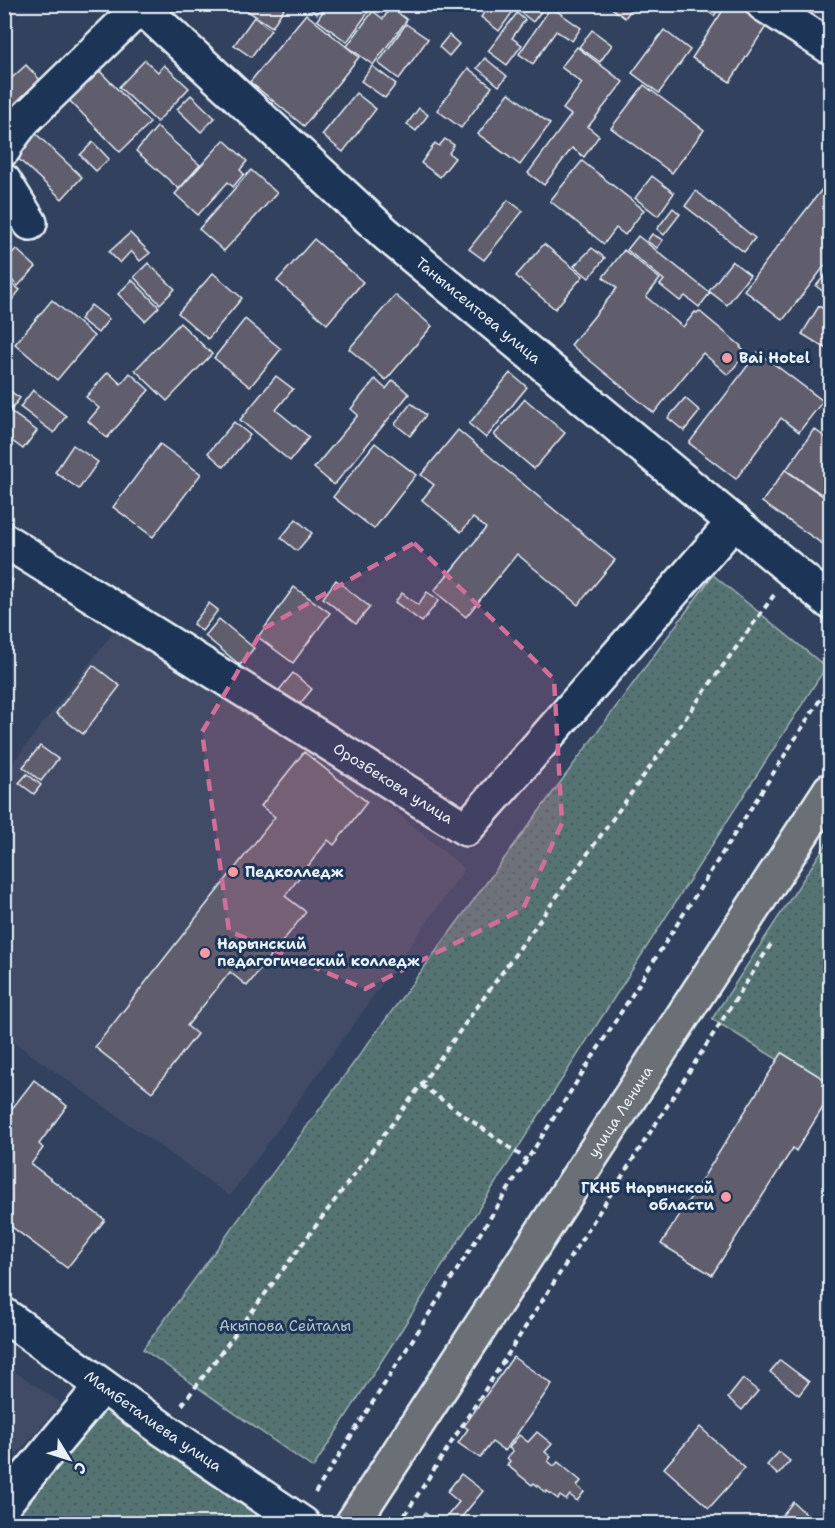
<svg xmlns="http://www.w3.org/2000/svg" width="835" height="1528" viewBox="0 0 835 1528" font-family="'Shantell Sans',sans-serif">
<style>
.built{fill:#424c65}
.park{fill:url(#park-dots);stroke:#9eb2b5;stroke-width:1.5}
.building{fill:#615d6d;stroke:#e8f1f8;stroke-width:1.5}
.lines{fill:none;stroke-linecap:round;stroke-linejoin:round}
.minor-casing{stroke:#e8f1f8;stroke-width:38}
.major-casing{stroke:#e8f1f8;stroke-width:38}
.path{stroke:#e8f1f8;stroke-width:4;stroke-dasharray:6 4.5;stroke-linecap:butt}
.minor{stroke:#1d3557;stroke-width:33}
.major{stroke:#6a7074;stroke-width:33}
.marked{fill:#d16f9a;fill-opacity:0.2;stroke:#d16f9a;stroke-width:4.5;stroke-dasharray:12 8;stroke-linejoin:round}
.poi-dot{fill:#ff9aa2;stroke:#1d3557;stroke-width:2}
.labels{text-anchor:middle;stroke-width:6;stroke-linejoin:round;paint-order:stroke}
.street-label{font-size:15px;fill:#e8f1f8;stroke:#1d3557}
.poi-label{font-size:15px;font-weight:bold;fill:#e8f1f8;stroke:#1d3557;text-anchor:start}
.park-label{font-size:15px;fill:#b4c5c9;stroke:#1d3557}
</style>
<defs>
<pattern id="park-dots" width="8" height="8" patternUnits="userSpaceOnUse" patternTransform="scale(1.5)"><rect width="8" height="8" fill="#547372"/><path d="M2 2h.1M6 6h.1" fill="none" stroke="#4c5b5c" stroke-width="1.8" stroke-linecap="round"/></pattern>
</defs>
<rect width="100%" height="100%" fill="#31415e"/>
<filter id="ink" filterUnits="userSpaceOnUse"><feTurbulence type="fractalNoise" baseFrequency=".0167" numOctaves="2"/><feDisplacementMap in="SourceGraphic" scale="12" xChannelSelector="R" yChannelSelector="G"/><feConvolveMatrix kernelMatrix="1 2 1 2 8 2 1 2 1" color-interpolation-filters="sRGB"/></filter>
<g filter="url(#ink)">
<g class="built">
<polygon points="118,626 307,738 465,869 230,1196 5,1036 4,774"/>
<polygon points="5,1365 61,1403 5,1468"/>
</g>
<g class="park">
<polygon points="713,575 826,667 313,1468 143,1349"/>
<polygon points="830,838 830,1092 712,1019"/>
<polygon points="104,1402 272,1523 5,1524"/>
</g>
<g class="building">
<polygon points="237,4 287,4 272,27"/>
<polygon points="304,4 324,4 317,14"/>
<polygon points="328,4 374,4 347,42 317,20"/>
<polygon points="490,4 506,4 514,10 499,31 481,17"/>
<polygon points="510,4 538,4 543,9 533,22"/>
<polygon points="606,4 635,4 625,18"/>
<polygon points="698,4 723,4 714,16"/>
<polygon points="727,4 736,4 767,25 730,82 692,58"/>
<polygon points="391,7 407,20 373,65 347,46 373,11 383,19"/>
<polygon points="551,7 581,28 572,41 556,31 533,64 519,54"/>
<polygon points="517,13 525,20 512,38 522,45 507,65 488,51"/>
<polygon points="306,14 359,57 304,126 250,82"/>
<polygon points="254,17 271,30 251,57 234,45"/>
<polygon points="406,24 428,39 399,79 378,63"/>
<polygon points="592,30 612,45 600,62 579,47"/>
<polygon points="664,30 690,50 659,93 632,73"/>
<polygon points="449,35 459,44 449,56 439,47"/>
<polygon points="577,47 623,82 588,127 599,136 584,157 572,148 544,185 528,173 571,115 563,109 582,83 561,67"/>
<polygon points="485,58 507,76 499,86 477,68"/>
<polygon points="145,60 158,72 164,65 189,88 157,122 119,87"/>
<polygon points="92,63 150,123 120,152 61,92"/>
<polygon points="26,65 42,82 7,114 4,111 4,85"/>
<polygon points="372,66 396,84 385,98 361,81"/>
<polygon points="468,68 492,87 461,128 437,110"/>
<polygon points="644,85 704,130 672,173 611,128"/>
<polygon points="356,93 376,109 343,152 322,135"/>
<polygon points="509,93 550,124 520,165 478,134"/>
<polygon points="191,95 215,118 201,132 177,109"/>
<polygon points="419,108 428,115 416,131 407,124"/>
<polygon points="157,127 200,165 179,189 136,151"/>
<polygon points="33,131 82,177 62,199 12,153"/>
<polygon points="445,139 454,145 449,153 455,158 440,177 421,163 435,143 439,146"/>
<polygon points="224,140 247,161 240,170 244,174 233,187 228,182 198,215 175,194"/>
<polygon points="93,142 109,159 96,171 80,155"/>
<polygon points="582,161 644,210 625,235 616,228 604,244 550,201"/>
<polygon points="251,170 277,193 224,251 199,229"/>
<polygon points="652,176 674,193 658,216 635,198"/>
<polygon points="830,179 830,259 783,320 744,290"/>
<polygon points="696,191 755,238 744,252 685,206"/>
<polygon points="508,200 523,211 484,260 469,249"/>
<polygon points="673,208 680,214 664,235 657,229"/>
<polygon points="130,233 150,253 140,261 131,251 120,263 109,252"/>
<polygon points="652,234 663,240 657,248 647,241"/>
<polygon points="638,236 710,293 699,307 685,296 680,301 660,285 664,280 627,250"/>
<polygon points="314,239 363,282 327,324 277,281"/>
<polygon points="544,244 583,276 555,309 516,276"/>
<polygon points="592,248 605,258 589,278 574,266"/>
<polygon points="16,249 36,267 18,286 4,273 4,262"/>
<polygon points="624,250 660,279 646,297 683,327 695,312 697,313 699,311 741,346 740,347 746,353 728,375 703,353 654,413 571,345 617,288 603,277"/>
<polygon points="732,261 750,275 727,305 709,291"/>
<polygon points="148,263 175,289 160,304 134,277"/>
<polygon points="830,269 830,297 816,286"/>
<polygon points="213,273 242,298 208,339 178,313"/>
<polygon points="4,278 20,290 4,310"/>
<polygon points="132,280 159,307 145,321 118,294"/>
<polygon points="395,295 432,326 386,380 349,349"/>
<polygon points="52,300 94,336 57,380 15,344"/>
<polygon points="91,305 109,319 98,333 80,319"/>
<polygon points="819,306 830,313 830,351 802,334"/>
<polygon points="245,319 281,349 250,387 214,358"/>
<polygon points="180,323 212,354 167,401 135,370"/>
<polygon points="758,352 823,401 799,432 781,418 736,479 689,443"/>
<polygon points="108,372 121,384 130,373 149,390 107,438 88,421 99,408 86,397"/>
<polygon points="510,373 527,387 486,438 469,424"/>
<polygon points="276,376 293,389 276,410 309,437 290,461 240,420"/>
<polygon points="375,379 386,389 393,380 409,394 334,485 314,468 358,415 351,409"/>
<polygon points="4,387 20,398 10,411 37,431 23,449 12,441 4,451"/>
<polygon points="33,390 66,416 54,433 20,407"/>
<polygon points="685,398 700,411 684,431 668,418"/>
<polygon points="525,399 565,433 534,469 494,435"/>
<polygon points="411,403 426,415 410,436 395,424"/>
<polygon points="234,422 250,435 224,467 208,453"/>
<polygon points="814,429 829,440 830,438 830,500 786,470"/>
<polygon points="458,430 615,560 578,605 517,554 466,617 434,591 486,528 473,518 461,532 422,500 434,485 421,475"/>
<polygon points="375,443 416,475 374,529 333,497"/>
<polygon points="160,444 201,474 153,537 113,507"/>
<polygon points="73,445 98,462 79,489 55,472"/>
<polygon points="785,470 830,501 830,549 762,502"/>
<polygon points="296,519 312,533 297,551 281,538"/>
<polygon points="4,577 13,580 4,601"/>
<polygon points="336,580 370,607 356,624 323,598"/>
<polygon points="294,587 330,613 293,663 258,637"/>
<polygon points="427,592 439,600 422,622 395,602 402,593 418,605"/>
<polygon points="209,603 218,610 202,631 193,624"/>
<polygon points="219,619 254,648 240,665 205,636"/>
<polygon points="93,665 120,686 83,734 56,713"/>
<polygon points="293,673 312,689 299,705 279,690"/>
<polygon points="40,746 58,759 41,781 23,767"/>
<polygon points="304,752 367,802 334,845 328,840 285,896 306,912 247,986 230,972 187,1026 197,1034 152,1092 95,1047 275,817 261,806"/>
<polygon points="27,774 41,785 34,794 19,783"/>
<polygon points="782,1053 830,1083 830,1096 796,1151 793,1148 712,1275 661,1244"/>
<polygon points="34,1080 67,1106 39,1144 43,1148 31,1164 105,1220 67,1268 4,1221 4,1119"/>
<polygon points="513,1357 552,1384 505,1451 492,1442 480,1458 458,1443 468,1429 464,1426"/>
<polygon points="780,1360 809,1382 799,1395 770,1372"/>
<polygon points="743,1379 758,1391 742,1410 728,1398"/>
<polygon points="700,1427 745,1468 709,1508 664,1468"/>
<polygon points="537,1432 552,1444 545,1452 551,1457 548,1461 554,1466 558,1462 581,1481 577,1486 584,1492 577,1501 570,1495 566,1500 560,1496 558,1499 547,1491 546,1493 534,1483 532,1485 507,1465 510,1461 507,1458 513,1451 509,1448 519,1435 528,1442"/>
<polygon points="779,1452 790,1461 778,1475 767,1465"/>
<polygon points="461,1474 483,1491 456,1524 444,1524 442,1522 459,1502 447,1492"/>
<polygon points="793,1502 807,1515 800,1524 775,1524"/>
<polygon points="425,1513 439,1524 417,1524"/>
</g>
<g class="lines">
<defs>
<g id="minor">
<path id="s1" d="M138 4 386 234 830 602"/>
<polyline points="763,4 830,47"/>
<polyline points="4,149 8,141 23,121 140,7"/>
<polyline points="4,181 30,223"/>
<path id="s2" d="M4 540 466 829 734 522"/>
<path id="s3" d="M4 1315 164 1430 303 1524"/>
<polyline points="4,1504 102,1386"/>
</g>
<g id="major">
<path id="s4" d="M352 1524 830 790"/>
</g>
</defs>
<use href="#minor" class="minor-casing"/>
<use href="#major" class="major-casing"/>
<g class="path">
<polyline points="421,1085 527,1160"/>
<polyline points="182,1405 421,1085 774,595"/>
<polyline points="315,1493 830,684"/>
<polyline points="399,1524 773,941"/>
</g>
<use href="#minor" class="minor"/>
<use href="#major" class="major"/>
</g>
</g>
<path class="marked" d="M414 543 554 679 562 823 523 909 365 989 229 931 202 732 263 629Z"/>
<g class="poi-dot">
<circle cx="727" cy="358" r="6"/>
<circle cx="233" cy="872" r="6"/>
<circle cx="205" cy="953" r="6"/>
<circle cx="726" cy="1197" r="6"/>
</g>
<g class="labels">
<g class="street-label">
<text dy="5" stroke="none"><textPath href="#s1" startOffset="458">Танымсеитова улица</textPath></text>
<text dy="5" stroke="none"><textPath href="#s2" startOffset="459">Орозбекова улица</textPath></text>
<text dy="5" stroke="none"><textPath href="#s4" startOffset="492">улица Ленина</textPath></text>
<text dy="5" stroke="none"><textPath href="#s3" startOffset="183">Мамбеталиева улица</textPath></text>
</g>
<g class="poi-label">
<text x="739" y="363">Bai Hotel</text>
<text x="245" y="877">Педколледж</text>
<text x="217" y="949">Нарынский<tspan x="217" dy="17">педагогический колледж</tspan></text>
<text x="714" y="1193" text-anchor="end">ГКНБ Нарынской<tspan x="714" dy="17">области</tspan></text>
</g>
<g class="park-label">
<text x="285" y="1331">Акыпова Сейталы</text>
</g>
</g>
<rect width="835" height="1528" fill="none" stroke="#1d3557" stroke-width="24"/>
<rect x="12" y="12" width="811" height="1504" fill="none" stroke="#e8f1f8" stroke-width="2" filter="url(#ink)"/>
<g transform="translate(69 1459) rotate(128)" stroke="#1d3557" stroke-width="4.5" paint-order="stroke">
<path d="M0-4.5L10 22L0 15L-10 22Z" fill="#e8f1f8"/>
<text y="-9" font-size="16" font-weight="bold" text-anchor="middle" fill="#e8f1f8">С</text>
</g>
</svg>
